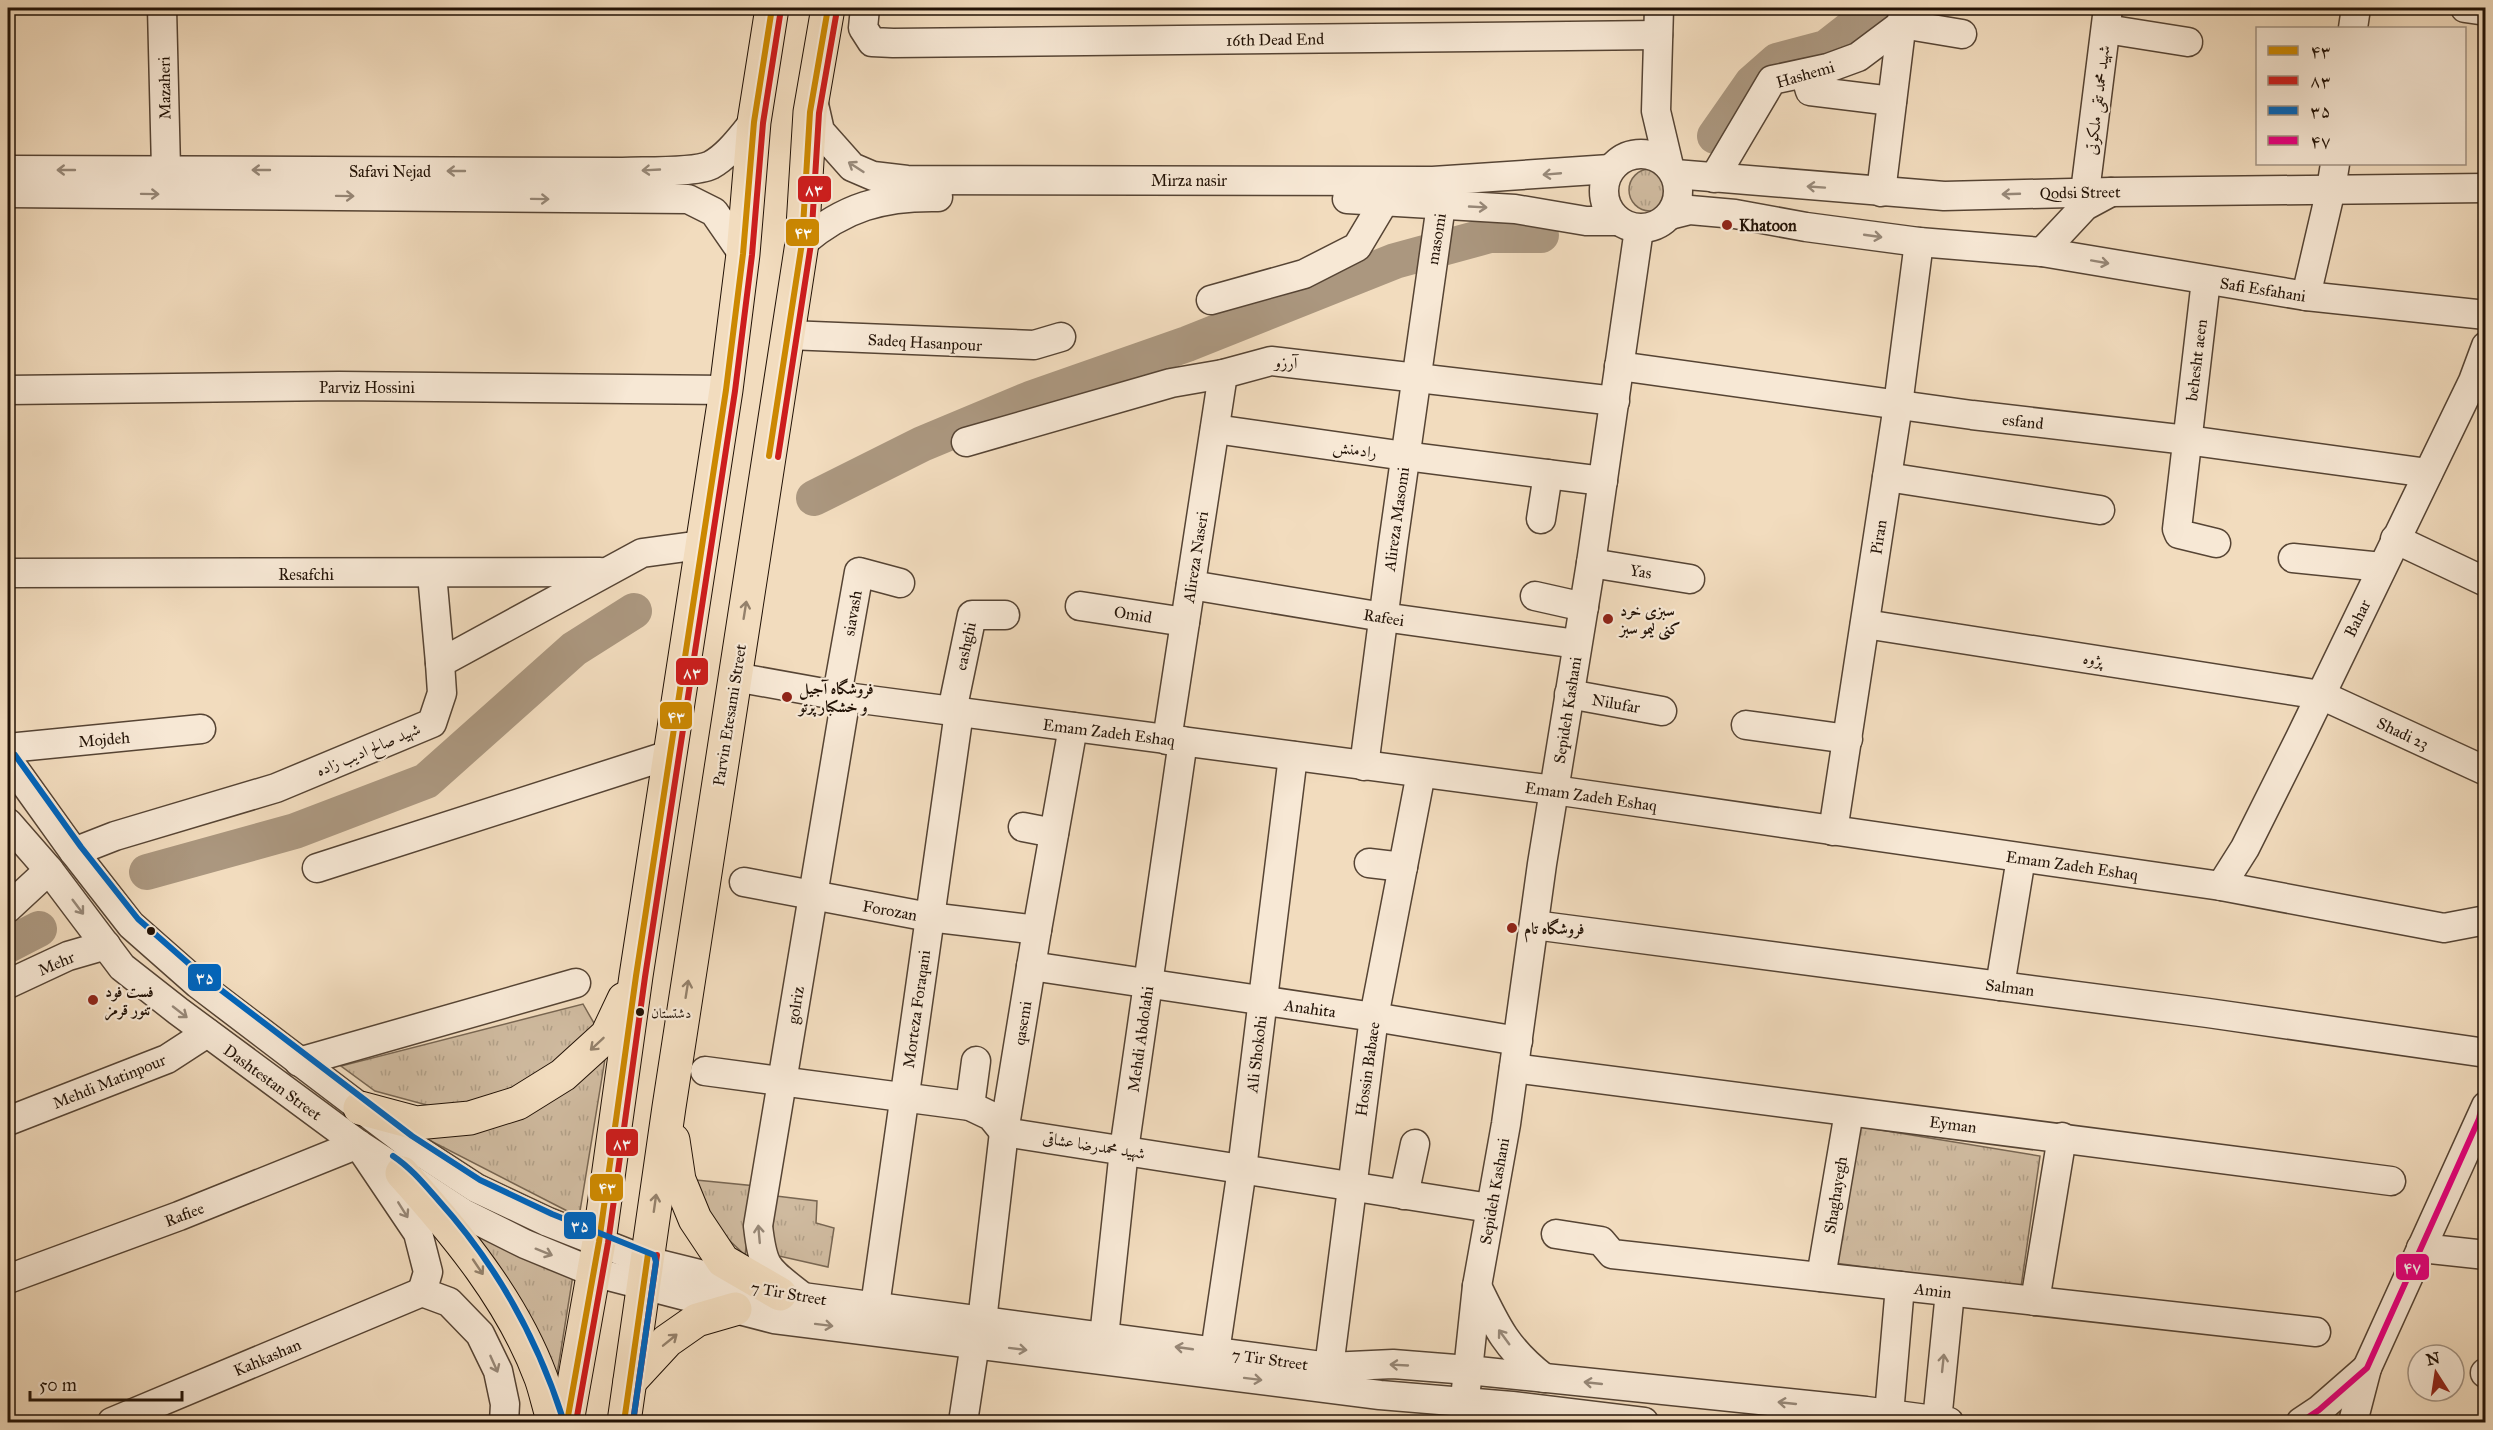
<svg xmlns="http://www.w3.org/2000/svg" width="2493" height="1430" viewBox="0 0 2493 1430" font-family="'IM FELL Great Primer',Amiri,serif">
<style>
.grass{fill:url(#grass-tufts);stroke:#786652;stroke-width:1.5}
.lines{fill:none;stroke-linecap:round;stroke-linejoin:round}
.river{stroke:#ab977f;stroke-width:36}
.minor-casing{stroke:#564434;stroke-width:31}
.major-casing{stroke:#221206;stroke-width:35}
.minor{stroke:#f7e8d5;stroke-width:28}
.major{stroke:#f2dcbe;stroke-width:33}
.bus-1-casing{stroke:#f7e8d5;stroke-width:10}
.bus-2-casing{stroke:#f7e8d5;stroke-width:10}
.bus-3-casing{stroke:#f7e8d5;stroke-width:10}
.bus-4-casing{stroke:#f7e8d5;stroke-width:10}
.bus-1{stroke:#cc8801;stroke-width:6}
.bus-2{stroke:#cd1d1d;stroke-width:6}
.bus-3{stroke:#0065bd;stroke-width:6}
.bus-4{stroke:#e5007d;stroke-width:6}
.oneway{stroke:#978878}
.oneway2{stroke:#94816b}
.poi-dot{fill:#8f2418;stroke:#f7e8d5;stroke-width:2}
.bus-dot{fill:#221206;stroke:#f7e8d5;stroke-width:2}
.labels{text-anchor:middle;stroke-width:4.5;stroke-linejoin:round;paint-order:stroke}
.bus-label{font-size:14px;fill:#221206;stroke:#f7e8d5;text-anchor:start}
.street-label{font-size:16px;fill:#221206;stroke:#f7e8d5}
.poi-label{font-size:16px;font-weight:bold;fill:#221206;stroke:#f7e8d5;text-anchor:start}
.line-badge{stroke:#f7e8d5;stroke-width:2}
.badge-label{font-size:16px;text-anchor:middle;font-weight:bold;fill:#fff}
</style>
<defs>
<pattern id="grass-tufts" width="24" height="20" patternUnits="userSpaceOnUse" patternTransform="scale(1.5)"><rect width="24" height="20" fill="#cfba9f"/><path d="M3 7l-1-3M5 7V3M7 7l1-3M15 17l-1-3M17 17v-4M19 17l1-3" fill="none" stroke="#b19f87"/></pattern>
</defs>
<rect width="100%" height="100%" fill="#f2dcbe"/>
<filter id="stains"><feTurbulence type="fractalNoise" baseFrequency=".00333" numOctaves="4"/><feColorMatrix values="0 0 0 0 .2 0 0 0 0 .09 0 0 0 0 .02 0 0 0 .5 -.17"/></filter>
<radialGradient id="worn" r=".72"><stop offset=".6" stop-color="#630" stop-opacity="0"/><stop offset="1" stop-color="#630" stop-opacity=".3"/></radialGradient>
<g class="grass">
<circle cx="1650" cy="190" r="21"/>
<polygon points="583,1004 595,1025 564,1060 508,1095 434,1107 375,1091 341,1066"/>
<polygon points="605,1059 579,1217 427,1139 530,1109 582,1080"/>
<polygon points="1856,1126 2040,1156 2021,1287 1834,1263"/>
<polygon points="696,1180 756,1186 745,1255 716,1228"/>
<polygon points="776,1196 817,1201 816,1223 834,1228 828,1267 770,1254"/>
<polygon points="465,1225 573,1275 555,1387"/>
</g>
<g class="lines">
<g class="river">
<polyline points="1715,136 1752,83 1777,61 1826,48 1877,8"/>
<polyline points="814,498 922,444 1030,399 1187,344 1395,261 1490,235 1541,235"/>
<polyline points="147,872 295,831 426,781 574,649 634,611"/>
<polyline points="8,945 39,929"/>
</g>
<defs>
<g id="minor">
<polyline points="162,8 166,169"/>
<polyline points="865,8 863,28 872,42 893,43 1658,35"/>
<polyline points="1659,8 1656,111 1669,166"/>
<polyline points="2465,8 2486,11"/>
<polyline points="2353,28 2356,8"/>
<polyline points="2106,29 2188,42"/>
<polyline points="1805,74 1810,91 1892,101"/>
<polyline points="813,100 820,131 852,167 873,176 907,180 1433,181 1610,169"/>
<circle cx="1641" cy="191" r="37"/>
<path d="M8 170 623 172C643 171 695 173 711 165 729 155 741 137 754 122"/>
<polyline points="1675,174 1944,196 2111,192 2486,188"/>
<polyline points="1714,178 1772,80 1828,68 1858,57 1902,24 1962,34"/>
<polyline points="1881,192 1903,13"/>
<polyline points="2085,192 2108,8"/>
<polyline points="8,193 688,199 714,212 743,254"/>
<polyline points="1347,199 1515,209 1586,221 1618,221"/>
<polyline points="1670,215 1690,210 1735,214 1806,227 1919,242 2042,252 2306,296 2486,315"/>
<path d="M802 243C844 207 883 196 938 197"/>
<polyline points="2042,252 2085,206 2111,192"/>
<polyline points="2206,280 2177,529 2179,534 2216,543"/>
<polyline points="2306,296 2331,189 2335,164"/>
<polyline points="1211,300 1304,274 1357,247 1385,200"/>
<polyline points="788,335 1034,345 1061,337"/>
<polyline points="1619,366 1972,415 2187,440 2428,473"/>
<polyline points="8,390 339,386 726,390"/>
<polyline points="1215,429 1405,456 1603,481"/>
<polyline points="966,442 1171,383 1223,374 1271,361 1615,401"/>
<polyline points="1887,477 2100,510"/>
<polyline points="1541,519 1548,474"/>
<polyline points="2395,539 2486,582"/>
<polyline points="2293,558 2382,567"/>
<polyline points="1591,563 1690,579"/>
<polyline points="8,573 600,572"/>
<polyline points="432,574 440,663"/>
<polyline points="1191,585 1383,617 1577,644"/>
<polyline points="1535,596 1584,607"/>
<polyline points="1080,606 1185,622"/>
<polyline points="1865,624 2321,695 2486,771"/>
<polyline points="735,677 846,697 1554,790 2221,886 2444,928 2486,920"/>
<polyline points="1569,694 1662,711"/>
<polyline points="837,695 859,572 900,583"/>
<polyline points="952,711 972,615 1005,615"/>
<polyline points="1746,725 1848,739"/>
<polyline points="1167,740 1223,374"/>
<polyline points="8,748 201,729"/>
<polyline points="8,760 74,852 131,925 198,984 407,1143 476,1188 548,1222 647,1261 780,1294 1329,1367 1393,1364 1468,1370 1866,1411 1949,1422"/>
<polyline points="1364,766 1393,544 1441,205"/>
<polyline points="8,823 49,870 122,967 178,1011 358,1144 463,1213 525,1244 593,1272 774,1319 1380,1395 1512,1406 1644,1422"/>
<polyline points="1023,827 1054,833"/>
<polyline points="1833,831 1898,405 1919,242"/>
<polyline points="74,852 115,836 276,788 432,723 442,693 440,663 642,553 701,545"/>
<polyline points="1369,863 1403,867"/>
<polyline points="317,868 669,755"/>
<polyline points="744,882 929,917 1037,930"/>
<polyline points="2221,886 2245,848 2300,738 2473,381 2486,346"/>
<polyline points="8,908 49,870"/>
<polyline points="1534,925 2208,1013 2486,1053"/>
<polyline points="1031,966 1374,1017 1518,1041"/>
<polyline points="8,984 68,956 106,945"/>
<polyline points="2000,986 2021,858"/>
<polyline points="299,1062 576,983"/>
<polyline points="1514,1068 2391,1181"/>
<polyline points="705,1071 970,1106 991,1116 1004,1132 1490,1208"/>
<polyline points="970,1106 976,1061"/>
<polyline points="8,1121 167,1059 207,1033"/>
<polyline points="1404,1195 1415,1144"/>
<polyline points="1556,1234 1601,1241 1612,1254 2316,1332"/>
<polyline points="2421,1248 2486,1255"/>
<polyline points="1821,1277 1849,1112"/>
<polyline points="8,1279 179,1216 358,1144 418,1233 428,1272 422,1292 449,1302 480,1334 498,1371 505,1404 504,1422"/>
<path d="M1477 1286C1497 1328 1507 1349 1544 1378"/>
<path d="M799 1294C766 1268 763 1268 758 1226L846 697"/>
<polyline points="2035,1301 2062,1137"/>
<polyline points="875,1306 959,712"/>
<polyline points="982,1321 1004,1132 1037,930 1073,727"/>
<polyline points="1104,1337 1124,1150 1183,741"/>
<polyline points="1215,1352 1242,1169 1293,756"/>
<polyline points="1329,1367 1374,1017 1421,773"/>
<polyline points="2485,1373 2486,1373"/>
<polyline points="1466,1389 1477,1286 1506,1124 1542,864 1591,563 1639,229"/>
<polyline points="1889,1414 1900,1286"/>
<polyline points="1937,1421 1950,1292"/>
<polyline points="112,1422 422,1292"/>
<polyline points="963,1422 975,1343"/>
<polyline points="2301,1422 2319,1410 2367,1368"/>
<polyline points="2353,1422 2367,1368 2486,1106"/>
</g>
<g id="major">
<polyline points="360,1108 416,1123 470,1118 518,1103 563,1075 607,1035 624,999"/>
<polyline points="673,1140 679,1180 695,1219 723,1261 780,1294"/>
<path d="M402 1173C456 1233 512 1300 541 1378 546 1392 549 1408 554 1422"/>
<polyline points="630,1381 667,1341 697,1320 735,1309"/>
<polyline points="567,1422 599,1242 636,976 726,390 743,254 754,122 772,8"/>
<polyline points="624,1422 669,1107 802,243 810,112 828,8"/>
</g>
</defs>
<use href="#minor" class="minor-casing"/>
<use href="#major" class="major-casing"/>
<use href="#minor" class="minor"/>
<use href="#major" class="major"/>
<defs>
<g id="bus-1">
<polyline points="769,456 802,243 810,112 828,8"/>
<polyline points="567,1422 599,1242 636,976 726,390 743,254 754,122 772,8"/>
<polyline points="624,1422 648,1254"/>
</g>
<g id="bus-2">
<polyline points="778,457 811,244 819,113 837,10"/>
<polyline points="576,1422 608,1243 645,977 735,391 752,255 763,123 781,9"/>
<polyline points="633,1422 657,1255"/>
</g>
<g id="bus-3">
<polyline points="15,755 81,847 138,919 204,977 412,1136 480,1180 552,1214 654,1255 656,1262 633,1422"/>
<path d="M393 1156C411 1168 424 1184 439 1201 496 1264 537 1338 563 1419"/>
</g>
<polyline id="bus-4" points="2301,1422 2319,1410 2367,1368 2479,1119 2486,1086"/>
</defs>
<use href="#bus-1" class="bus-1-casing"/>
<use href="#bus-2" class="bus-2-casing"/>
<use href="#bus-3" class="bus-3-casing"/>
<use href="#bus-4" class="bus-4-casing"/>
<use href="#bus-1" class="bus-1"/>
<use href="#bus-2" class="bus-2"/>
<use href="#bus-3" class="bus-3"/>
<use href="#bus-4" class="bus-4"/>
</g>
<defs><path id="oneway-shaft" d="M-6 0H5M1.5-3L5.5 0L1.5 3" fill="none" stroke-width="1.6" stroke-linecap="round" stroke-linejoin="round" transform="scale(1.5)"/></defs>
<g class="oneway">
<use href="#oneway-shaft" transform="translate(856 167) rotate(-147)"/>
<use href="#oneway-shaft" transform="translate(66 170) rotate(180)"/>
<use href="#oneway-shaft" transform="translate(261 170) rotate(-180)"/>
<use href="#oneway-shaft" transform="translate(651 170) rotate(177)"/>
<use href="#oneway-shaft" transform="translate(456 171) rotate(-180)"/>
<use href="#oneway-shaft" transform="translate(1552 174) rotate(175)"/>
<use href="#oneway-shaft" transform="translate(1816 187) rotate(-176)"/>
<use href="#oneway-shaft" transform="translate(150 194) rotate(1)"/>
<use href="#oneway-shaft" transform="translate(2011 194) rotate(178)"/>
<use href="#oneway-shaft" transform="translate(345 196) rotate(1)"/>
<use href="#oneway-shaft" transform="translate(540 199) rotate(1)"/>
<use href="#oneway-shaft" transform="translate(1478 207) rotate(3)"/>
<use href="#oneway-shaft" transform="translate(1873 236) rotate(8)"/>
<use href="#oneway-shaft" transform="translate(2100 262) rotate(10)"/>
<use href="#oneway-shaft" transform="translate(78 907) rotate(53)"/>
<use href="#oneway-shaft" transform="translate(180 1012) rotate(38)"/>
<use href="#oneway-shaft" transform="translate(403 1210) rotate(58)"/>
<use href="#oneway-shaft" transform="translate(759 1234) rotate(-95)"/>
<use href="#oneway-shaft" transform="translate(544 1252) rotate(22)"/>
<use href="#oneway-shaft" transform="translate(824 1325) rotate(7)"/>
<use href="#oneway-shaft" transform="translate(1504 1337) rotate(-126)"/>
<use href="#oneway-shaft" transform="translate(1184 1348) rotate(-172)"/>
<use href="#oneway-shaft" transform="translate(1018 1349) rotate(7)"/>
<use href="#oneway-shaft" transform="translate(1943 1363) rotate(-84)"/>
<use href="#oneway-shaft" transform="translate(494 1364) rotate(66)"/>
<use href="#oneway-shaft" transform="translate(1399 1365) rotate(-177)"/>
<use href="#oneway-shaft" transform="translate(1253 1379) rotate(7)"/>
<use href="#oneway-shaft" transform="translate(1593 1383) rotate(-174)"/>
<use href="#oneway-shaft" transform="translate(1787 1403) rotate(-174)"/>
</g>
<g class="oneway2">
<use href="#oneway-shaft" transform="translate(745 610) rotate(-81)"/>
<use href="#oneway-shaft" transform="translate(687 989) rotate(-81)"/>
<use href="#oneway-shaft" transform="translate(597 1044) rotate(137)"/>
<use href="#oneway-shaft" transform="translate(655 1203) rotate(-82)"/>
<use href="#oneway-shaft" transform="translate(478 1267) rotate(56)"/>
<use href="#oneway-shaft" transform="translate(670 1340) rotate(-39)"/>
</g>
<g class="poi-dot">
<circle cx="1727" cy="225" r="6"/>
<circle cx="1608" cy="619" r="6"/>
<circle cx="787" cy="697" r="6"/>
<circle cx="1512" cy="928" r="6"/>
<circle cx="93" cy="1000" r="6"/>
</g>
<g class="bus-dot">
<circle cx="151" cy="931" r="5"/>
<circle cx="640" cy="1012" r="5"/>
</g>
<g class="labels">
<g class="bus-label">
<text x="651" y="1018">دشتستان</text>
</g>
<g class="street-label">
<text transform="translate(1275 39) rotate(-1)" y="6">16th Dead End</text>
<text transform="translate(1805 74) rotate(-16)" y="6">Hashemi</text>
<text transform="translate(164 88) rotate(-91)" y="6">Mazaheri</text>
<text transform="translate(2097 100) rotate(-83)" y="6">شهید محمد تقی ملکوتی</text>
<text x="390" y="177">Safavi Nejad</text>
<text x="1189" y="186">Mirza nasir</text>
<text transform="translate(2080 192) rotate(-1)" y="6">Qodsi Street</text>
<text transform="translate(1436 239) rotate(-81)" y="6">masomi</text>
<text transform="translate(2263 289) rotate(9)" y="6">Safi Esfahani</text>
<text transform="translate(925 342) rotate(3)" y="6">Sadeq Hasanpour</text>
<text transform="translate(2196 360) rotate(-83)" y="6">behesht aeen</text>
<text transform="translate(1286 362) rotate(2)" y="6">آرزو</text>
<text x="367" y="393">Parviz Hossini</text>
<text transform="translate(2023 421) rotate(6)" y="6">esfand</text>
<text transform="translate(1355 449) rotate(8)" y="6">رادمنش</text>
<text transform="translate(1396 519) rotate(-82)" y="6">Alireza Masomi</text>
<text transform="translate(1878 537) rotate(-81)" y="6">Piran</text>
<text transform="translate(1195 557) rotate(-81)" y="6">Alireza Naseri</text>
<text transform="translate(1641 571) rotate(9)" y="6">Yas</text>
<text x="306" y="580">Resafchi</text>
<text transform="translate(852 613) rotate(-80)" y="6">siavash</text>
<text transform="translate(1133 614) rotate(9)" y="6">Omid</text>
<text transform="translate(1384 617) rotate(9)" y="6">Rafeei</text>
<text transform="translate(2357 618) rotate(-64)" y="6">Bahar</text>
<text transform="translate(965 646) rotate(-78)" y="6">eashghi</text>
<text transform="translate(2093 659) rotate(9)" y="6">پژوه</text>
<text transform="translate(1616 703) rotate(10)" y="6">Nilufar</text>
<text transform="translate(1567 710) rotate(-81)" y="6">Sepideh Kashani</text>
<text transform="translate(729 715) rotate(-81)" y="6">Parvin Etesami Street</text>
<text transform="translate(1109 732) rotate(7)" y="6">Emam Zadeh Eshaq</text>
<text transform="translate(2403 733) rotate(25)" y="6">Shadi 23</text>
<text transform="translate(104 739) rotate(-5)" y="6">Mojdeh</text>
<text transform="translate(368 749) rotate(-23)" y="6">شهید صالح ادیب زاده</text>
<text transform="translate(1591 796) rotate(8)" y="6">Emam Zadeh Eshaq</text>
<text transform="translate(2072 865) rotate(8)" y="6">Emam Zadeh Eshaq</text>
<text transform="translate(890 910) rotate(10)" y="6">Forozan</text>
<text transform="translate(56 963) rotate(-23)" y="6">Mehr</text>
<text transform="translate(2010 987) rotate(7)" y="6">Salman</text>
<text transform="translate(795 1005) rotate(-81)" y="6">golriz</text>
<text transform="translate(1310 1008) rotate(8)" y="6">Anahita</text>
<text transform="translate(916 1009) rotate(-82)" y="6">Morteza Foraqani</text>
<text transform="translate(1022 1023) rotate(-81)" y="6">qasemi</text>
<text transform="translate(1140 1039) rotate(-82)" y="6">Mehdi Abdolahi</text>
<text transform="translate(1256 1054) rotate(-83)" y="6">Ali Shokohi</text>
<text transform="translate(1367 1069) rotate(-82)" y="6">Hossin Babaee</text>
<text transform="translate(109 1081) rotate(-22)" y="6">Mehdi Matinpour</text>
<text transform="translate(273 1082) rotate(36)" y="6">Dashtestan Street</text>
<text transform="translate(1953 1124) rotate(7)" y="6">Eyman</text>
<text transform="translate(1094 1145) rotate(9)" y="6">شهید محمدرضا عشاقی</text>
<text transform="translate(1494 1191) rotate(-80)" y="6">Sepideh Kashani</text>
<text transform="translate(1835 1195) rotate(-81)" y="6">Shaghayegh</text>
<text transform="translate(184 1214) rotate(-21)" y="6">Rafiee</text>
<text transform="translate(1933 1290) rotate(7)" y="6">Amin</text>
<text transform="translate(789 1293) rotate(10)" y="6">7 Tir Street</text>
<text transform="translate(267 1357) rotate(-23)" y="6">Kahkashan</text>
<text transform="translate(1270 1359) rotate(8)" y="6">7 Tir Street</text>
</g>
<g class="poi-label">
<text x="1739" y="231">Khatoon</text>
<text x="1620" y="616">سبزی خرد<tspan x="1620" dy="18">کنی لیمو سبز</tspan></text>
<text x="799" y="694">فروشگاه آجیل<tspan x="799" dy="18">و خشکبار پرتو</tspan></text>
<text x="1524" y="934">فروشگاه تام</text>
<text x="105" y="997">فست فود<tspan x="105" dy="18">تنور قرمز</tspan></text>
</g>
</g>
<g class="line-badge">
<rect x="797" y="175" width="35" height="28" rx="6" fill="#cd1d1d"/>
<rect x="785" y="218" width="35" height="29" rx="6" fill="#cc8801"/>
<rect x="675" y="657" width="34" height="29" rx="6" fill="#cd1d1d"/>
<rect x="659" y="701" width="34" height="29" rx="6" fill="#cc8801"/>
<rect x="187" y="963" width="35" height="29" rx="6" fill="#0065bd"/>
<rect x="605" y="1128" width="34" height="29" rx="6" fill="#cd1d1d"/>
<rect x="589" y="1173" width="35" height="29" rx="6" fill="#cc8801"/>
<rect x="563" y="1211" width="34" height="29" rx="6" fill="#0065bd"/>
<rect x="2395" y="1253" width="35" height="28" rx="6" fill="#e5007d"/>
</g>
<g class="badge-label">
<text x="814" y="195">۸۳</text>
<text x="803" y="238">۴۳</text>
<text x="692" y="678">۸۳</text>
<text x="676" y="722">۴۳</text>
<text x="205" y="983">۳۵</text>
<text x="622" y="1149">۸۳</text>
<text x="607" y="1193">۴۳</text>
<text x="580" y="1231">۳۵</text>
<text x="2412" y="1273">۴۷</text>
</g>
<rect width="2493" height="1430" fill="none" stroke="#f2dcbe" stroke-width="30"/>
<rect x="9" y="9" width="2475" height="1412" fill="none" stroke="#221206" stroke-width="3"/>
<rect x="15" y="15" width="2463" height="1400" fill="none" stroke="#221206" stroke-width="1.5"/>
<rect x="2256" y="27" width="210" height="138" fill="#f7e8d5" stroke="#a29282" stroke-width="1.5"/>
<rect x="2268" y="46" width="30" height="9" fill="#cc8801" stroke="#a29282" stroke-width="1.5"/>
<text x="2310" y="57" font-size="18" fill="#221206">۴۳</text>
<rect x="2268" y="76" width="30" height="9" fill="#cd1d1d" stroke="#a29282" stroke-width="1.5"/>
<text x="2310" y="87" font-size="18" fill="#221206">۸۳</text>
<rect x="2268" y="106" width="30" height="9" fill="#0065bd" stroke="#a29282" stroke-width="1.5"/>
<text x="2310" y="117" font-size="18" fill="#221206">۳۵</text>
<rect x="2268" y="136" width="30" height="9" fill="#e5007d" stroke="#a29282" stroke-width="1.5"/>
<text x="2310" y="147" font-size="18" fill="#221206">۴۷</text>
<g transform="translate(2436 1373) rotate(348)"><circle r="28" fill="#f7e8d5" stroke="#a29282" stroke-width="1.5"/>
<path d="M0-4.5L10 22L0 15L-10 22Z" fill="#8f2418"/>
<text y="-9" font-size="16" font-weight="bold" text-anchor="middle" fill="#221206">N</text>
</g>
<path d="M30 1391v9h152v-9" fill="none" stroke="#221206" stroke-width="3"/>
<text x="39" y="1391" font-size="18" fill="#221206" stroke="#f7e8d5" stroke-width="4.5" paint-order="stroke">50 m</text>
<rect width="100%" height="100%" filter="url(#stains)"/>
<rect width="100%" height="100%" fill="url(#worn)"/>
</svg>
